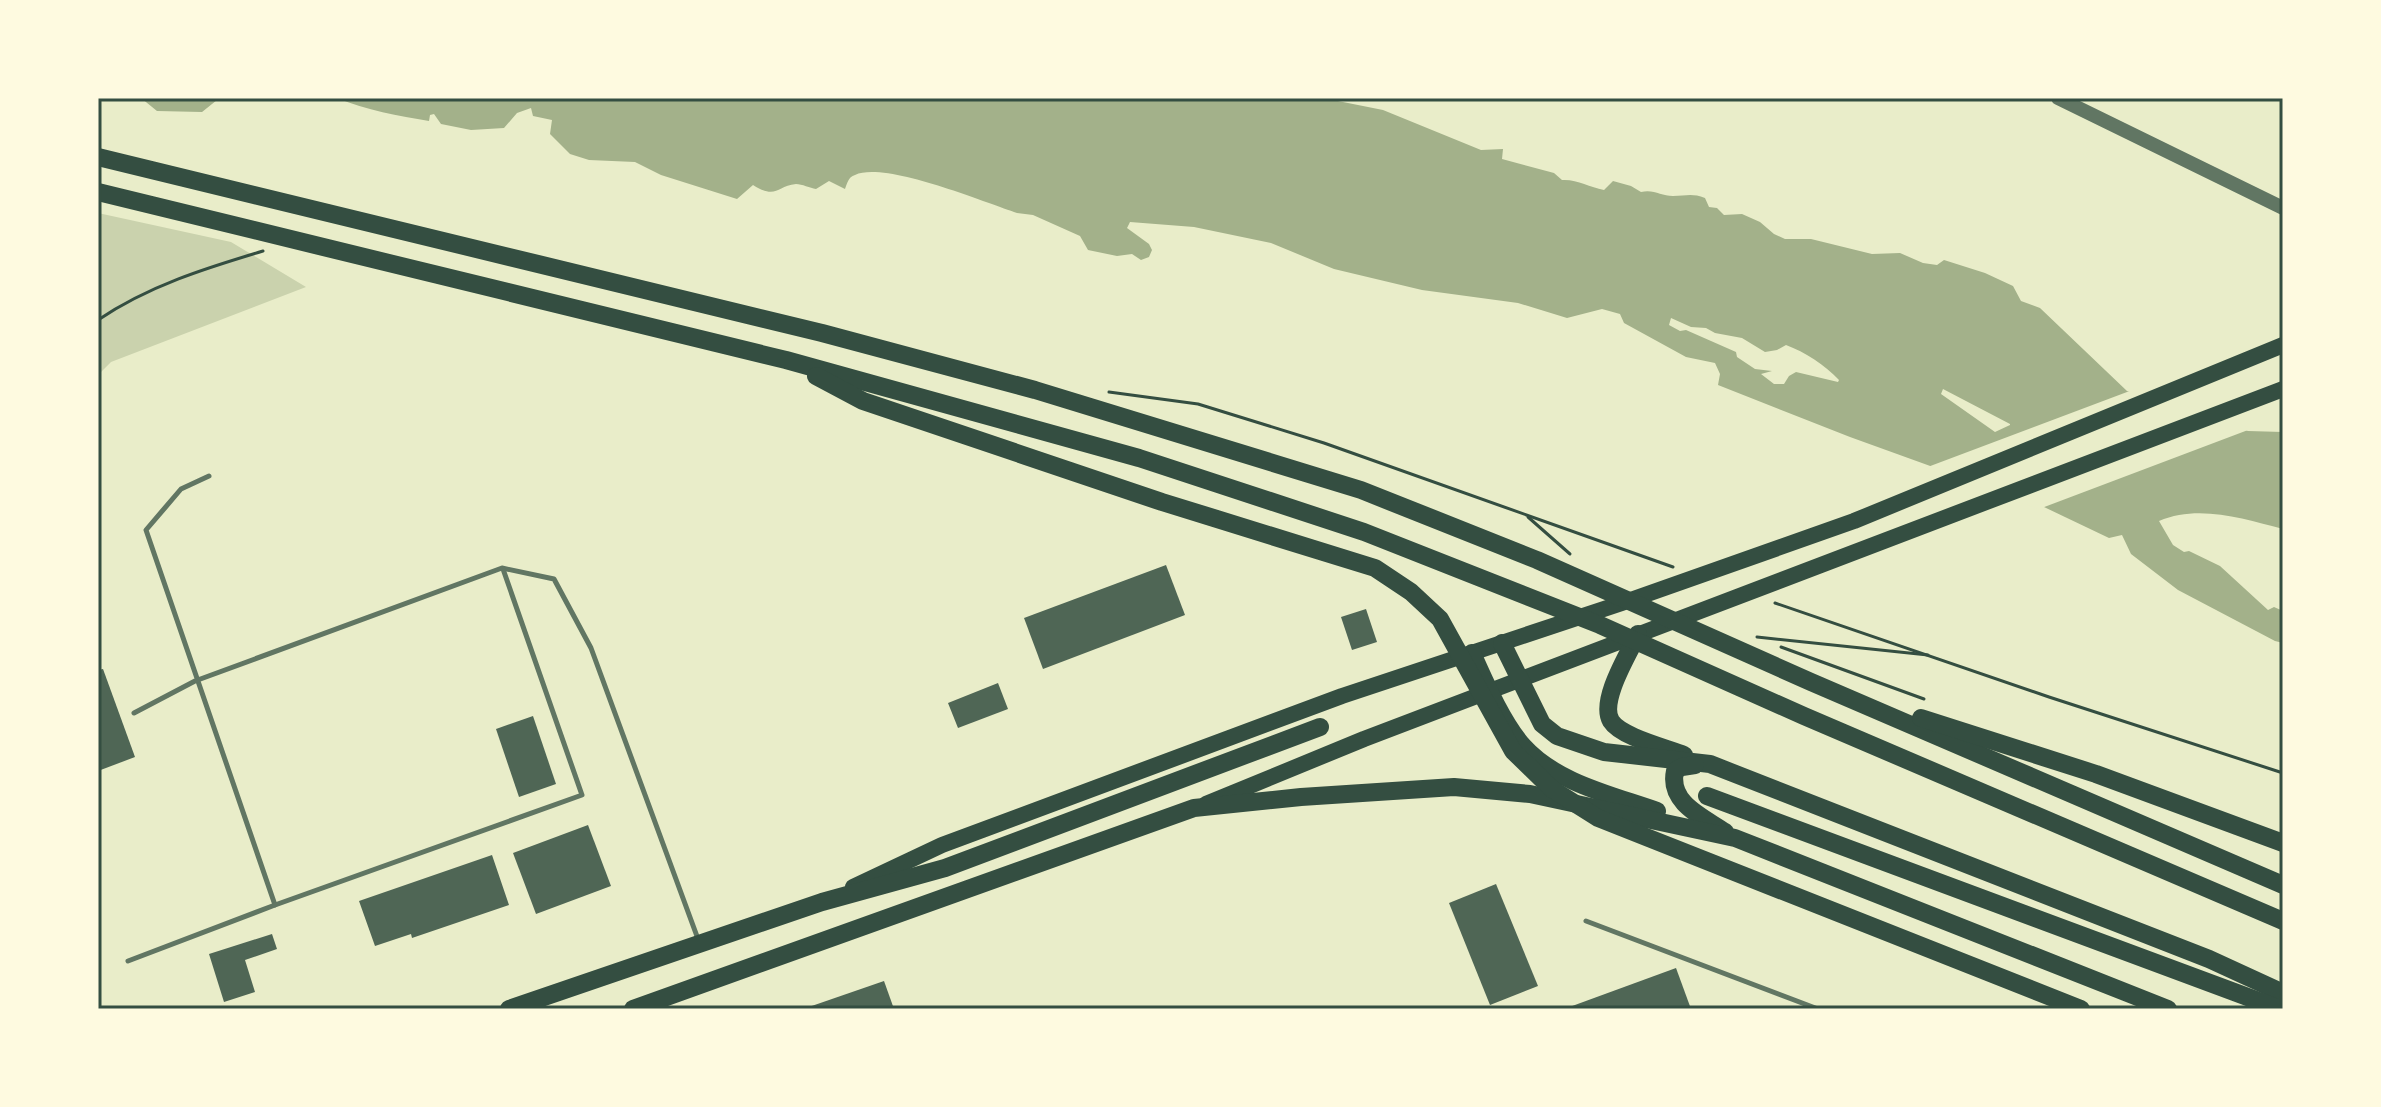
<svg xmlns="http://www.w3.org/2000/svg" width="2381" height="1107" viewBox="0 0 2381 1107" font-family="'Roboto Condensed',sans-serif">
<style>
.green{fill:#cad2ad}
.water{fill:#a3b18a;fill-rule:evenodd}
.pier{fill:#e9edc9}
.building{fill:#4f6655}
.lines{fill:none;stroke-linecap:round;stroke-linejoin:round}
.path{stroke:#344e41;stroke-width:3}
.service{stroke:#617663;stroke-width:5}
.tertiary{stroke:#617663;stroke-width:14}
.secondary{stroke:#344e41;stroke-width:16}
.primary{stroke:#344e41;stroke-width:18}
.trunk{stroke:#344e41;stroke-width:18}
.neatline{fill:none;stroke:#344e41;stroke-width:3}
</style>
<rect width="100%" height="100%" fill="#e9edc9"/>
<polygon class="green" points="98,213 231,242 306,287 111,362 98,375"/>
<g class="water">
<polygon points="141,98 229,98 217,100 202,112 157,111"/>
<path d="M337 98H1323L1383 110 1481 150 1503 149 1502 159 1554 173 1562 180C1577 179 1589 187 1604 190L1613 181 1631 186 1641 192C1654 189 1661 196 1673 196 1686 196 1692 193 1705 198L1709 207 1717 208 1724 215 1742 214 1760 222 1774 234 1785 239H1811L1872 254 1900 253 1923 263 1937 265 1944 260 1985 273 2013 286 2021 301 2040 308 2127 391 2248 431 2283 432V529C2244 519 2199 504 2159 521L2173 545 2184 552 2189 551 2220 566 2268 610 2274 607 2283 611V643L2275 641 2178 590 2131 554 2122 535 2109 538 2044 507 1850 437 1718 385 1720 374 1715 363 1686 357 1624 323 1620 314 1602 309 1567 318 1518 303 1422 290 1334 269 1271 243 1194 227 1130 222 1127 228 1149 244 1152 250 1149 257 1141 260 1132 254 1117 256 1088 250 1080 236 1033 215 1017 213C983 202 885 161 855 175 848 177 847 184 845 189L829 181 816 189C810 188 802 184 796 184 776 186 777 200 753 185L737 199 661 175 635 162 589 160 570 154 550 134 552 120 533 116 531 108 517 113 504 128 471 130 441 124 434 114 430 115 429 121C399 116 366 110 337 98ZM1671 318 1691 327 1706 328 1715 333 1742 338 1765 352 1777 350 1786 345C1805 352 1825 365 1839 380L1838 382 1796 372 1789 376 1784 384H1774L1761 374 1772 371 1755 369 1737 357 1736 352 1686 330 1680 331 1669 325ZM1943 389 2010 424V425L1995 432 1941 394Z"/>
</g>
<polygon class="pier" points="2135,389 2248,427 2256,427 2039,509 1925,468"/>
<g class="building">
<polygon points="1166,565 1185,615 1043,669 1024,618"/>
<polygon points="1366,609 1377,642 1352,650 1341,617"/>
<polygon points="103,669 135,757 98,771 98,670"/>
<polygon points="998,683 1008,709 958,728 948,703"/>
<polygon points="533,716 556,784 519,797 496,729"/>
<polygon points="588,825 611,886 536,914 513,853"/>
<polygon points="492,855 509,905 412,938 411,934 375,946 359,901"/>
<polygon points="1496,884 1538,986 1490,1005 1449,903"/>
<polygon points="272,934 277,949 245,960 255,992 224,1002 209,954"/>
<polygon points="1676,968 1691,1009 1564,1009"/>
<polygon points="884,981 894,1009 803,1009"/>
</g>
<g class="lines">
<g class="path">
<path d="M98 320C148 286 206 268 263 251"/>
<polyline points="1109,392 1198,404 1324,443 1673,567"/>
<polyline points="1528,517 1570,554"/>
<polyline points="1775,603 2049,697 2283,773"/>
<polyline points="1757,637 1928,655"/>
<polyline points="1781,647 1924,699"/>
</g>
<g class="service">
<polyline points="209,476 181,489 146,530 275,905"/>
<polyline points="134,713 195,681 502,568 554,579 591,648 698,939"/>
<polyline points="1586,921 1818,1009"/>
<polyline points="128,961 275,905 582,795 503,569"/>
</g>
<polyline class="tertiary" points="2058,98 2283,208"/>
<g class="secondary">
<polyline points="1206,804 1364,739 2283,389"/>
<polyline points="853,887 942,845 1342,696 1622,603 1854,521 2283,345"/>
</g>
<g class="primary">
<path d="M1638 634C1629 653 1599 701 1611 721 1621 737 1667 748 1684 755"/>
<polyline points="1502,643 1542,724 1557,736 1604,752 1710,764 2209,959 2283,993"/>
<path d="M1472 653C1485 682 1502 722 1523 746 1556 783 1612 795 1657 811"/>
<path d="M1695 765 1682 767 1675 771C1668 803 1703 817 1725 832"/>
<polyline points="1707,796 2280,1009"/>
<polyline points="509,1009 822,902 945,868 1320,727"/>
<polyline points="633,1009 1194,808 1301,797 1454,787 1530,794 1735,838 2168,1009"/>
</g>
<g class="trunk">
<polyline points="98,157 822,333 1035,390 1361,490 1537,560 1811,682 2283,885"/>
<polyline points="98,192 786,360 1139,458 1364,532 1600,625 1804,716 2283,921"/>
<polyline points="816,376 863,401 1162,502 1375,568 1411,592 1440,619 1513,751 1552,789 1598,818 2081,1009"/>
<polyline points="1921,718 2096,774 2283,843"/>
</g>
</g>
<rect width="2381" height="1107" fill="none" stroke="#fefae0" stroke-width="200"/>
<rect x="100" y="100" width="2181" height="907" class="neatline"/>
</svg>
